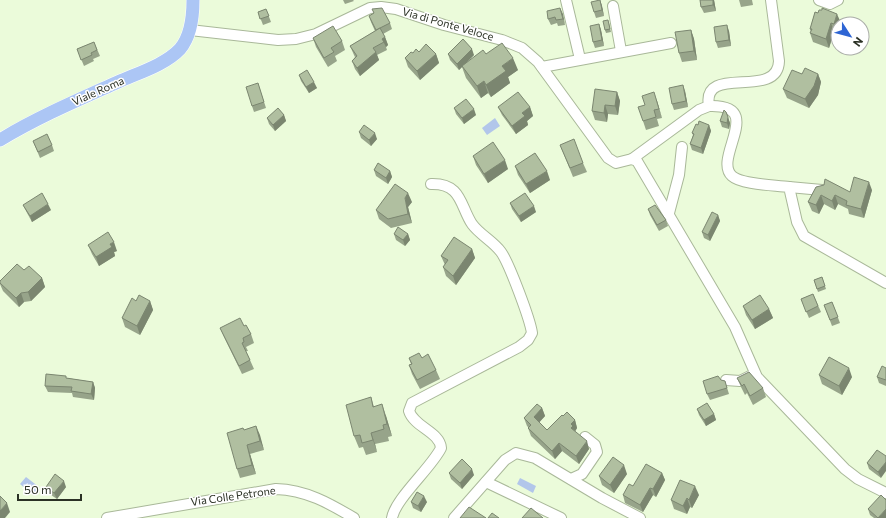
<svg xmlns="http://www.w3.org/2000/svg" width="886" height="518" viewBox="0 0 886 518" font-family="Commissioner,sans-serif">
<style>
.water{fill:#b2c6ea}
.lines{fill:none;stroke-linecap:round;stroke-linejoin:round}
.minor-casing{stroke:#a9b899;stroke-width:12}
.major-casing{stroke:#fff;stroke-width:14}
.minor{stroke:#fff;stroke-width:10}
.major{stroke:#acc6f5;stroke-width:13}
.wall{fill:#97a48a}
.shaded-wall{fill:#7b8670}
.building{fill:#b0bfa0;stroke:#7b8670}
.labels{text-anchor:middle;stroke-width:3;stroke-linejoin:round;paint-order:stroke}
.street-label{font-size:11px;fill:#2b3125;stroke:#fff}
</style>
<rect width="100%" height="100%" fill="#ebfbda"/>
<g class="water">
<polygon points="495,118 500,126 487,135 482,128"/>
<polygon points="26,477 39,487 33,495 20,484"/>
<polygon points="520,478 536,486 533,493 517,484"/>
</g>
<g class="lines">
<defs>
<g id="minor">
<polyline points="566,0 580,59"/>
<path d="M771 0 779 61C778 101 701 63 709 106L699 110 632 159 637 161 735 327 757 377 845 469 858 479 886 493"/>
<polyline points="819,0 830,4 838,0"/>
<polyline points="613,6 621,51"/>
<polyline points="190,30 278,40 296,39 316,34 370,8 381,7 396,9 444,25 502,40 522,48 538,62 608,158 616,163 632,159"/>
<polyline points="542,67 671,43"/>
<path d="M709 106C767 104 712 158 732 176 742 185 776 185 789 187L797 222 804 236 886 283"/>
<polyline points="789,187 822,190"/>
<polyline points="669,213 679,175 682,147"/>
<polyline points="726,380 740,381 750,376"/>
<polyline points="571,479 582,474 597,452 595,445 585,437"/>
<polyline points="486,482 561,518"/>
<path d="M107 518 276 489C306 490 329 503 354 518"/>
<path d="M392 518C395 499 432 467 441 448 440 432 414 427 409 411L412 403 519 347 528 340 532 333C530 319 509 263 501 252 493 241 480 235 472 224 460 206 462 183 431 184"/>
<polyline points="454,518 505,460 516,453 535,458 602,498 640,518"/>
</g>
<path id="major" d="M0 140C38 117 78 100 118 82 138 73 165 65 180 49 191 36 193 17 193 0"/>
</defs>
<use href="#minor" class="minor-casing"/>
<use href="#major" class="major-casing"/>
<use href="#minor" class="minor"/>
<use href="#major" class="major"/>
</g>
<g class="wall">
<polygon points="343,0 353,0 354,1 345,4"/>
<polygon points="600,0 602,6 604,16 596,18 594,12"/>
<polygon points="700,0 714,0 716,11 704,13 701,7"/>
<polygon points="739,0 752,0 753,5 741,7"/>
<polygon points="560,8 565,25 558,26 557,23 551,25 548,19"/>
<polygon points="266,9 271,22 263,25 258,12"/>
<polygon points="372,9 390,23 392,29 383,34 385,37 388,45 386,47 387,50 377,55 379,60 360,76 355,69 352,61 355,57 354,55 350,46 375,31 371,22 369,16 374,13"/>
<polygon points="815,12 841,23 837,33 834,32 829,48 813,42 810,33 811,32 810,29"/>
<polygon points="609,23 611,32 606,33 605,30"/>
<polygon points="599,24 601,30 604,46 595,48 593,42"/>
<polygon points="691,30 694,39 697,60 682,62 679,53"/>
<polygon points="729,31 731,46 718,48 716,42"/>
<polygon points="313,38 342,41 345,50 335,56 337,61 328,67 316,47"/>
<polygon points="94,42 100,56 93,59 94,61 84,66 77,49"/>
<polygon points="419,52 436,54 439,63 420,80 408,67 405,58 413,53"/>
<polygon points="448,54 474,55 467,62 486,54 518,70 508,77 510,83 491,97 488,93 481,98 466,78 462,67 459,70 450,60"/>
<polygon points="802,74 818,74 821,82 818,95 809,108 787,98 783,89"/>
<polygon points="299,75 317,88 309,93 301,81"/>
<polygon points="258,83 266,108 254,112 252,106"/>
<polygon points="685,91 688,107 674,110 672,104"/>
<polygon points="617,92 620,101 618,115 608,114 607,122 595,120 592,111"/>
<polygon points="657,101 662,118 657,119 659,126 646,130 643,121"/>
<polygon points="498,107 530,107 533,116 527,121 528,125 516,134 502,115"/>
<polygon points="454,108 476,115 464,124 456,114"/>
<polygon points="726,112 730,123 729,129 722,127 720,121"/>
<polygon points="284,115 286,121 275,131 269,124 267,118"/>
<polygon points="698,125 709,125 711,131 703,154 692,150 690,144 693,135 692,133"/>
<polygon points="359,132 377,139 371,146 361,138"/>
<polygon points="33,141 52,145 54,151 40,158"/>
<polygon points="560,145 583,163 587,172 573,177"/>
<polygon points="473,156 508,169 488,183 476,165"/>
<polygon points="515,166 550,180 530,193 518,175"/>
<polygon points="374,170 390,171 392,177 388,184 376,176"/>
<polygon points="816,187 850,192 872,190 864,218 849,214 848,209 838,204 835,210 824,204 819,214 812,211 808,202"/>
<polygon points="412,202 408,207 412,223 391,228 379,219 376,210"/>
<polygon points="510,203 536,212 521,222 512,209"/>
<polygon points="23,205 51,210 32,222 26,211"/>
<polygon points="648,209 666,220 668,226 659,231 650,215"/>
<polygon points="718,215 720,221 710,241 704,238 702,232"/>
<polygon points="394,234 408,234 410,240 405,246 396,240"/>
<polygon points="88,245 117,251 114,252 115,256 99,266 92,254"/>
<polygon points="472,249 475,258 456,285 446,276 443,267 445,265 441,256"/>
<polygon points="24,270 42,278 45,287 31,301 24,302 19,307 3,291 0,284 0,281"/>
<polygon points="822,277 826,289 818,292 814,280"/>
<polygon points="813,294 821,312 809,318 801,299"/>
<polygon points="136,301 150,301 153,310 140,335 125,327 122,318"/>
<polygon points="832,302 840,323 832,326 824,305"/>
<polygon points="743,306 769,309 773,318 755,329 746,315"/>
<polygon points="244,326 251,334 254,343 246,347 248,351 246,351 254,369 242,374 224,337 220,328"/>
<polygon points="409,358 422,358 436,370 440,379 420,389 412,374 409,365 411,364"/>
<polygon points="886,368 886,386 879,383 877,377"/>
<polygon points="819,375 852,377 842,395 822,384"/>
<polygon points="67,378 93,382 95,388 94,400 73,397 72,393 48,392 45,386"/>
<polygon points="737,378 763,388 766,397 753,405 747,393 745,395 741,387"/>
<polygon points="721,380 725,381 729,394 710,400 707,394"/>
<polygon points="371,397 374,407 386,416 392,436 388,437 389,441 375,444 377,452 366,455 363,447 359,448 354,436"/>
<polygon points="542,408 545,416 539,422 547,430 563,416 575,420 577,428 575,432 589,449 579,464 562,451 555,459 531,436 528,428 529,428 527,426 524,418"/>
<polygon points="697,409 714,414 716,420 706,426 699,415"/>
<polygon points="256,426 264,450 250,454 256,474 240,478 237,469 244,430"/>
<polygon points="877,450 881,478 869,469 867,463"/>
<polygon points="449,473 474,475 462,489 451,479"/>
<polygon points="662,473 665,480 656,497 653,495 643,512 625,503 623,495 633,486"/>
<polygon points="627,474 614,493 602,485 599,476"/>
<polygon points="46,487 66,487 57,499 48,493"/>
<polygon points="699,495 692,508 690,507 687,514 674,509 671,500"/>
<polygon points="411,502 427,502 421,512 413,508"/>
<polygon points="868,509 886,518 874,518 870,515"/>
</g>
<g class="shaded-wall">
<polygon points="600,0 602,6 604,16 602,10"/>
<polygon points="713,0 714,0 716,11 713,5"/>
<polygon points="560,8 563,14 565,25 563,19"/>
<polygon points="837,14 841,23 840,24 838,24 838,30 837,33 834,24"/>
<polygon points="831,23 834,32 829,48 826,39"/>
<polygon points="599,24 601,30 604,46 602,40"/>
<polygon points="727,25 729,31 731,46 729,40"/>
<polygon points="691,30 694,39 697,60 694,51"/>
<polygon points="385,37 388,45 386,47 382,39"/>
<polygon points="472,49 474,55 459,70 457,64"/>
<polygon points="376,52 379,60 360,76 357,68"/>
<polygon points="436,54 439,63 420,80 417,71"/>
<polygon points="513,58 518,70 508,77 510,83 491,97 486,85 502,66"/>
<polygon points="818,74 821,82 818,95 809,108 805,99"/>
<polygon points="484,81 488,93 481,98 477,86"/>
<polygon points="314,82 317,88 309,93 306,87"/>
<polygon points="683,85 685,91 688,107 686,101"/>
<polygon points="617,92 620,101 618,115 615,106"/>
<polygon points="654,92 657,101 662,118 659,109"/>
<polygon points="605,105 608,114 607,122 604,113"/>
<polygon points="530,107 533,116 527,121 528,125 516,134 512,126 522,113"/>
<polygon points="474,109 476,115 464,124 462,118"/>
<polygon points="726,112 730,123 729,129 727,123"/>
<polygon points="284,115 286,121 275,131 273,125"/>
<polygon points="709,125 711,131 703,154 701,148"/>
<polygon points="375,133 377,139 371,146 369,140"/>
<polygon points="505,160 508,169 488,183 484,174"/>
<polygon points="390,171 392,177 388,184 386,178"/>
<polygon points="547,171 550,180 530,193 526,184"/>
<polygon points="869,182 872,190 864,218 861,209"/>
<polygon points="408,193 412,202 408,207 412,223 408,214 405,198"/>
<polygon points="821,195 824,204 819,214 816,205"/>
<polygon points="835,195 838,204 835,210 832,201"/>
<polygon points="48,204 51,210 32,222 30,216"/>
<polygon points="534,206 536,212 521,222 519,216"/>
<polygon points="718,215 720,221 710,241 708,235"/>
<polygon points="408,234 410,240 405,246 403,240"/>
<polygon points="114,242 117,251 114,252 115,256 99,266 96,257 110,244"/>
<polygon points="472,249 475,258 456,285 453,276"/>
<polygon points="42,278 45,287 31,301 28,292"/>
<polygon points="21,293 24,302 19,307 16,298"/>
<polygon points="150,301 153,310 140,335 137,326"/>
<polygon points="769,309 773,318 755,329 752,320"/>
<polygon points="849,368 852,377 842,395 839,386"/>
<polygon points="93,382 95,388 94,400 91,394"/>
<polygon points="382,404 386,416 392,436 387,424"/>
<polygon points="542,408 545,416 537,425 534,417"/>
<polygon points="714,414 716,420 706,426 704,420"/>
<polygon points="575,420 577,428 575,431 571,428 571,424"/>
<polygon points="256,426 260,435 264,450 260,441"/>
<polygon points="371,433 375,444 377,452 373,440"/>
<polygon points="587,441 589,449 579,464 576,456"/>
<polygon points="559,443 562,451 555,459 552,451"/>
<polygon points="247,445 250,454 256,474 252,465"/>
<polygon points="886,462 886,471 881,478 878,472"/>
<polygon points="624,465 627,474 614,493 610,485"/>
<polygon points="472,469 474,475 462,489 460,483"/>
<polygon points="662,473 665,480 656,497 653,489"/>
<polygon points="64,481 66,487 57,499 54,493"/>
<polygon points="695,486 699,495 692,508 689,500"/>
<polygon points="650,488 653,495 643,512 640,505"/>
<polygon points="424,496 427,502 421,512 418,506"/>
<polygon points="687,498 690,507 687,514 683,506"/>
<polygon points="7,503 10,512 5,518 0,518 0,511"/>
<polygon points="886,509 886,518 878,518"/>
</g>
<g class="building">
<polygon points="600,0 602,10 594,12 591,2"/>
<polygon points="700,0 713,0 713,5 701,7"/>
<polygon points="382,8 390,23 376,30 369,16 374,13 372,9"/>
<polygon points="560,8 563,19 556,20 555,17 548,19 547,11"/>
<polygon points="822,8 837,14 834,24 831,23 826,39 810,33 812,29 810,29 815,12 818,13 819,10 822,10"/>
<polygon points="266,9 269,16 260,19 258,12"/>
<polygon points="608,20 610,29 605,30 603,21"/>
<polygon points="599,24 602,40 593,42 590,26"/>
<polygon points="727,25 729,40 716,42 714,27"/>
<polygon points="333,26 342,41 331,48 334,52 324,58 313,38"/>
<polygon points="380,28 385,37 382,39 384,42 373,48 376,52 357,68 352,61 357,56 350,46"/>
<polygon points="691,30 694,51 679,53 675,32"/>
<polygon points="463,39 472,49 457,64 448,54"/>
<polygon points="94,42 97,50 91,53 92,55 81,60 77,49"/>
<polygon points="502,43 513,58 502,66 506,71 486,85 484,81 477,86 462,66 483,50 486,54"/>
<polygon points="426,44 436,54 417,71 405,58 411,52 413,53 416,49 419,52"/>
<polygon points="805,68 818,74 814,86 805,99 783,89 792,70 802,74"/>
<polygon points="307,70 314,82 306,87 299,75"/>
<polygon points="258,83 264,102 252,106 246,87"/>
<polygon points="683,85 686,101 672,104 669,88"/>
<polygon points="595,89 617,92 615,106 605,105 604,113 592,111"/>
<polygon points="518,92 530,107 522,113 525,116 512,126 498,107"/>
<polygon points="654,92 659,109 654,110 656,117 643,121 638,107 645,105 642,96"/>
<polygon points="466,99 474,109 462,118 454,108"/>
<polygon points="278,108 284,115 273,125 267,118"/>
<polygon points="724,110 726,112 728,117 727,123 720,121"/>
<polygon points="699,121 709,125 701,148 690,144 694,134 692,133 696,124 698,125"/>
<polygon points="364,125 375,133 369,140 359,132"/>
<polygon points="47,134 52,145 38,152 33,141"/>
<polygon points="574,139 583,163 570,168 560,145"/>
<polygon points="493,142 505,160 484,174 473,156"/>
<polygon points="535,153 547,171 526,184 515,166"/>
<polygon points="378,163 390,171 386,178 374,170"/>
<polygon points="854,177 869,182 861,209 846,205 847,201 835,195 832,201 821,195 816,205 808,202 816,187 824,185 825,179 850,192"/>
<polygon points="395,184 408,193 405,198 408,214 388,219 376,210"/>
<polygon points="42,193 48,204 30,216 23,205"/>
<polygon points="525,193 534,206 519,216 510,203"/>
<polygon points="655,205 666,220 657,225 648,209"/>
<polygon points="712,212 718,215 708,235 702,232"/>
<polygon points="398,227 408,234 403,240 394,234"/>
<polygon points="108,232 114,242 110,244 112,247 96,257 88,245"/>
<polygon points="454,237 472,249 453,276 443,267 448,260 441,256"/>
<polygon points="17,264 24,270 29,266 42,278 28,292 21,293 16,298 0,283 0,281"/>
<polygon points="822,277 825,286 817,289 814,280"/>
<polygon points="813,294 818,306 806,312 801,299"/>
<polygon points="139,295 150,301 137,326 122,318 132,298 136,301"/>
<polygon points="760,295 769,309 752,320 743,306"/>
<polygon points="832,302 838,317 830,320 824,305"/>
<polygon points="240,318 244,326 246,325 251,334 243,338 244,342 242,343 250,360 239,366 220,328"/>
<polygon points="419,353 422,358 428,354 436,370 417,380 409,365 412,364 409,358"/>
<polygon points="829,357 849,368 839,386 819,375"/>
<polygon points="882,366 886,368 886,380 877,377"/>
<polygon points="749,372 763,388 750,396 744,384 742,386 737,378"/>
<polygon points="46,374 66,376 66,378 93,382 91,394 71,391 72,387 45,386"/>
<polygon points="718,376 721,380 725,381 727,388 707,394 703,381"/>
<polygon points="371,397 373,407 382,404 387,424 383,425 384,429 371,433 373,440 362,443 360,435 354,436 346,405"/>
<polygon points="707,403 714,414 704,420 697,409"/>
<polygon points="537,404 542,408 534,417 547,430 562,415 563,416 567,412 575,420 571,424 573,426 571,428 587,441 576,456 559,443 552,451 528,428 531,425 524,418"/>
<polygon points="256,426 260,441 247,445 252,465 237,469 227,433 243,428 244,430"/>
<polygon points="877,450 886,456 886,462 878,472 867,463"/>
<polygon points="613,457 624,465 610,485 599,476"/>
<polygon points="462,459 472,469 460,483 449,473"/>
<polygon points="646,464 662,473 653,489 650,488 640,505 623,495 629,484 633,486"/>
<polygon points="55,474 64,481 54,493 46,487"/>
<polygon points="680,480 695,486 689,500 687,498 683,506 671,500"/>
<polygon points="417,492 424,496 418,506 411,502"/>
<polygon points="881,495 886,500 886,509 878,518 868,509"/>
<polygon points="0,496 7,503 0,511"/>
<polygon points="469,507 486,518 460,518"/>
<polygon points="531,508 543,518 522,518"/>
<polygon points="492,513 499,518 488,518"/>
</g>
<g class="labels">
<g class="street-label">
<text transform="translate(448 24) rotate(16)" y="4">Via di Ponte Veloce</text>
<text transform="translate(98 91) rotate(-24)" y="4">Viale Roma</text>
<text transform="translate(233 496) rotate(-8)" y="4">Via Colle Petrone</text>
</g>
</g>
<g transform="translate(850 36) rotate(126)"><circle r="19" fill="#ffffff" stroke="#aaada8"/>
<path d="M0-3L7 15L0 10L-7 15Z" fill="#2e65d4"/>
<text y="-6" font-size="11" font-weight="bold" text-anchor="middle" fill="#2b3125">N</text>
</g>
<path d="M18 494v6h63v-6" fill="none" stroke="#2b3125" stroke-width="2"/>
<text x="24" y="494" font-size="12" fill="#2b3125" stroke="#ffffff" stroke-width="3" paint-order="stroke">50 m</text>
</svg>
